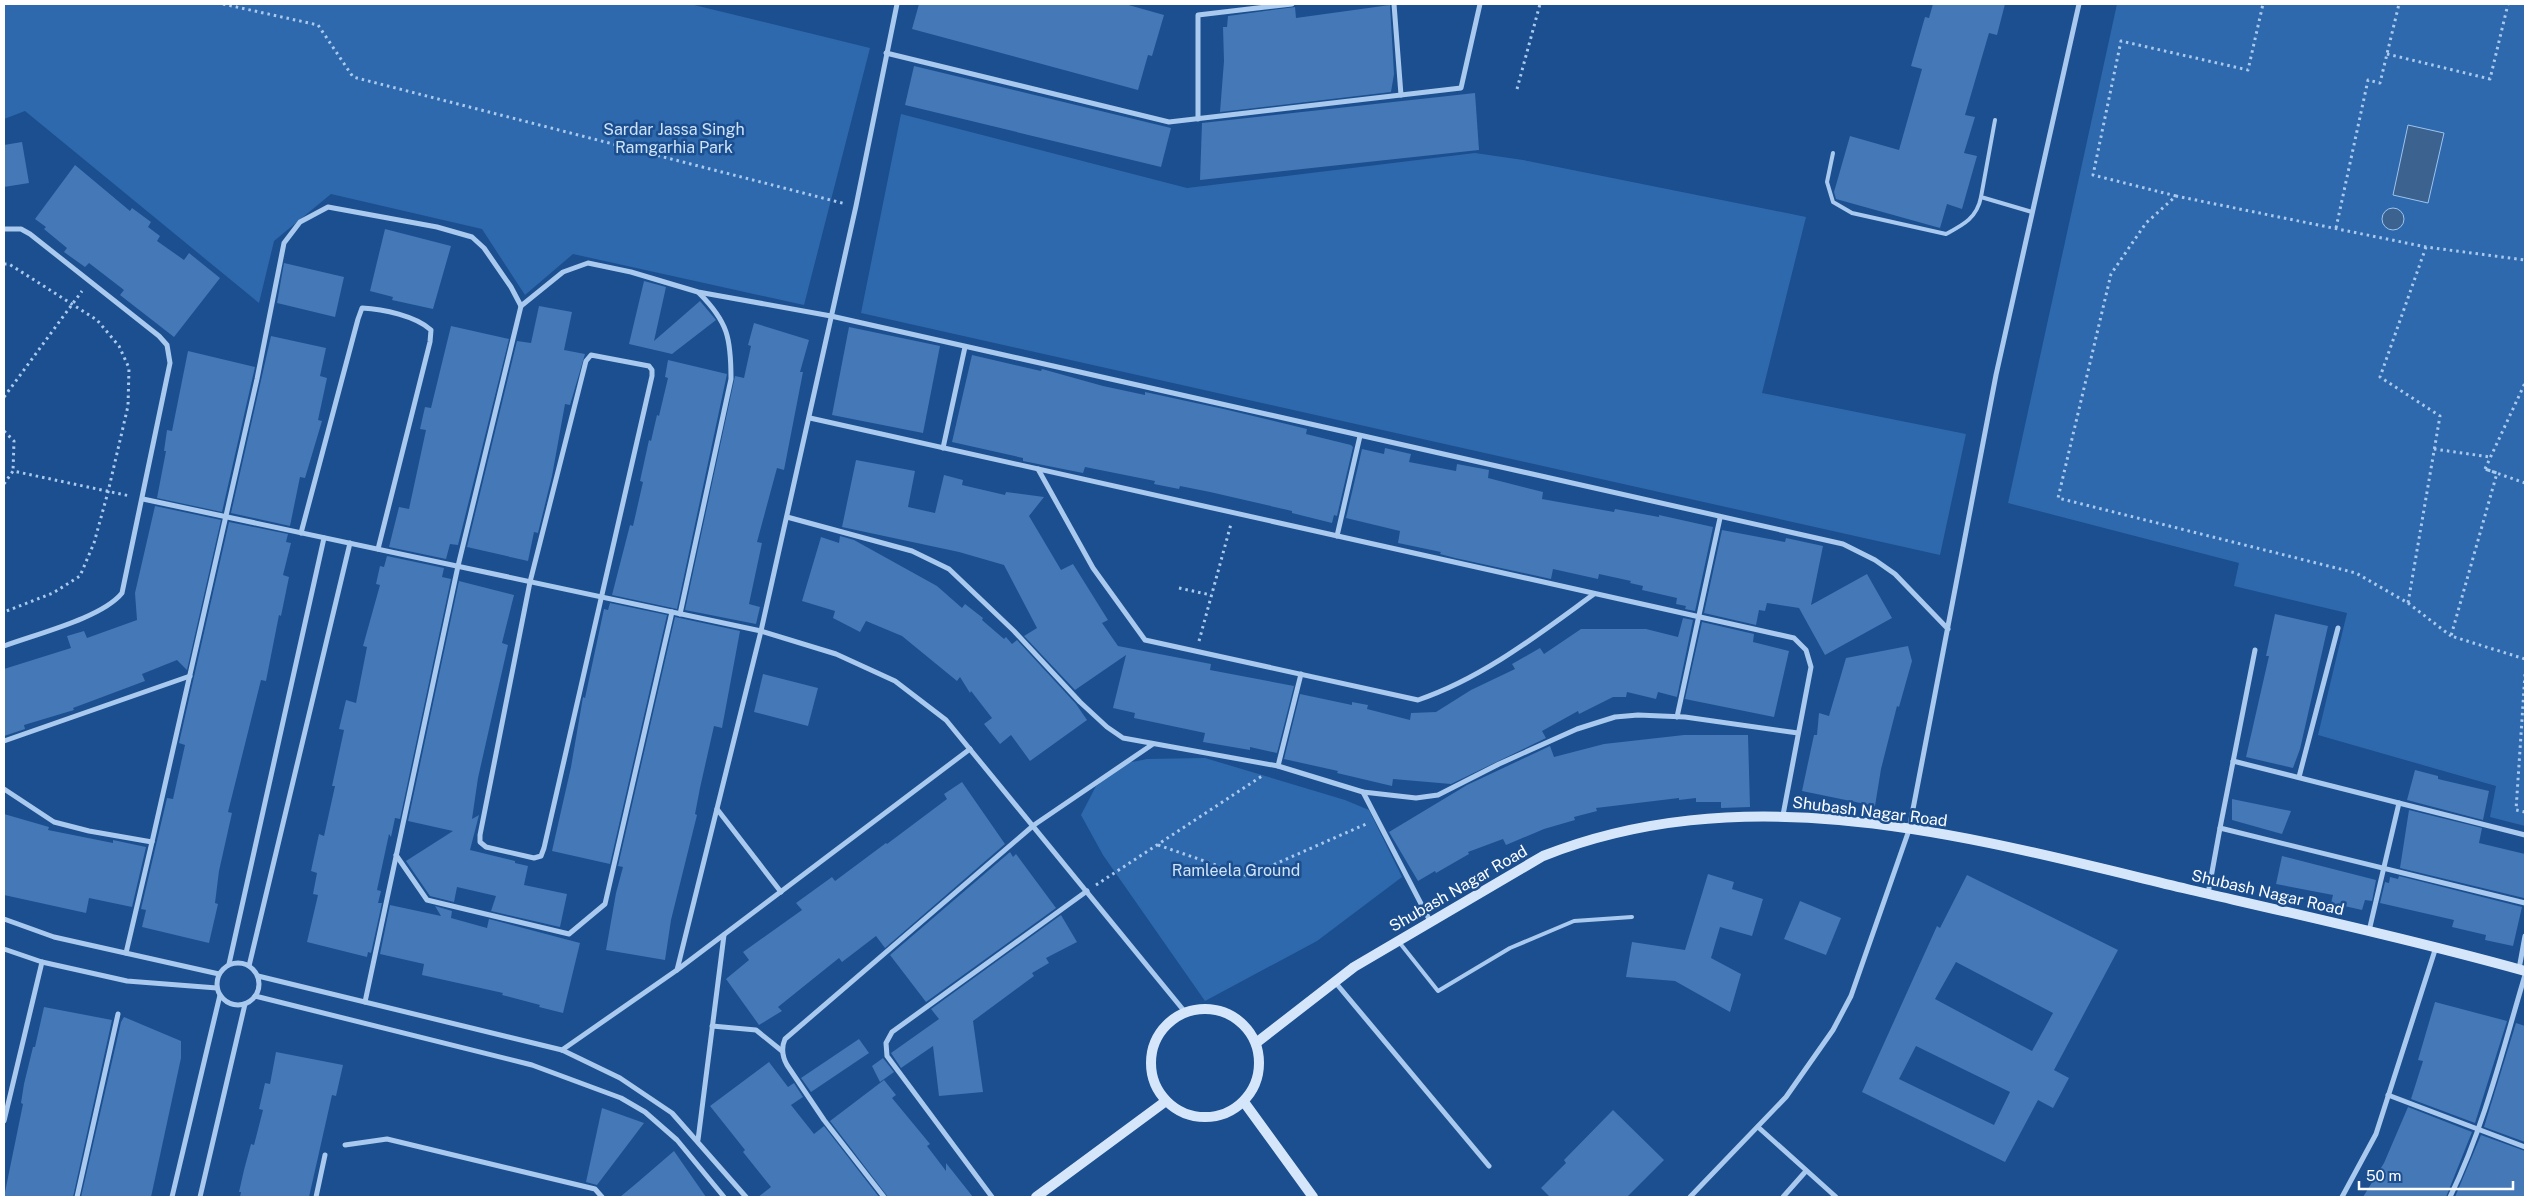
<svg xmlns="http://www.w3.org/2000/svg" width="2529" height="1201" viewBox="0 0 2529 1201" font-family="'Public Sans',sans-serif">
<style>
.green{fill:#2e69ad}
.water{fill:#3c6290;stroke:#9cc4f0}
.building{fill:#4478b7;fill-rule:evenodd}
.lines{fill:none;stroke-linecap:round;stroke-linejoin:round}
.path{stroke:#a9c9ee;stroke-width:3;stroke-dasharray:2.5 4;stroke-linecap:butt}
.lane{stroke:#a9c9ee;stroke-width:4}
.street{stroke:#a9c9ee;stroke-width:5}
.secondary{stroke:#d6e6fa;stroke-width:10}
.labels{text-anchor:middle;stroke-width:5;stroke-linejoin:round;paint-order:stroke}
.park-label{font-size:16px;fill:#cfe3fa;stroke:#1b4f8f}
.street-label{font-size:16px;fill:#fff;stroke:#1b4f8f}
</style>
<rect width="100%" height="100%" fill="#1b4f8f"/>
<g class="green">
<polygon points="4,4 690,4 870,48 804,305 573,254 525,295 482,229 331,194 274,241 259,303 25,111 4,119"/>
<polygon points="2117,4 2525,4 2525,826 2490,817 2496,786 2318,735 2347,613 2234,586 2239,563 2008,503"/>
<polygon points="901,114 1187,188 1475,153 1523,160 1806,217 1762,393 1966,434 1940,555 861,313"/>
<polygon points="1205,758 1345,800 1369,810 1402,877 1317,941 1205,1001 1103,855 1081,815 1096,786 1127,763 1147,759"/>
</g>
<g class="water">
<polygon points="2408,125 2444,133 2428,203 2393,195"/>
<circle cx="2393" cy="219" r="11"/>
</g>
<g class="building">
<polygon points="919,4 1125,4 1164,15 1152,56 1148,55 1138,90 912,29"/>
<polygon points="1933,4 2005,4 1997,35 1989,33 1965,115 1975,117 1964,153 1977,156 1962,209 1947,204 1940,228 1836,199 1834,192 1850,136 1899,150 1922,69 1911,66 1925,17 1929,18"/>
<polygon points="1390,5 1394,74 1391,92 1220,112 1224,61 1223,27 1227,27 1228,16 1295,7 1296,18"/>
<polygon points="914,66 1171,128 1161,167 905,105"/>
<polygon points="1475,93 1479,150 1200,180 1202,123"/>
<polygon points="22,142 29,183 4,187 4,145"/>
<polygon points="75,165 130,211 132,208 151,222 148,227 160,236 157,241 184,260 189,253 220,278 174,337 120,295 124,290 89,263 85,267 64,252 67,248 44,229 46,227 35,219"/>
<polygon points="385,229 451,246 433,309 392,300 393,297 370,291"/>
<polygon points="284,263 344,277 335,317 277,303"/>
<polygon points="644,281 666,287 654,341 700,301 716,320 672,354 629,344"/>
<polygon points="539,306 572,312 564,350 585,354 570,405 565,404 552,476 538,533 534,532 528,561 467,547 517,341 531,343"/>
<polygon points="754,323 809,340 800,372 803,372 784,470 777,468 757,542 762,543 749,604 760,607 756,624 685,610 735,376 744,378 751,346 748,345"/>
<polygon points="451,326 509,339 458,545 450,544 446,559 389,547 399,507 409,509 426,430 420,429 425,407 431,408"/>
<polygon points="849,327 940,346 923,433 832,415"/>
<polygon points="271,336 326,348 320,376 327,378 318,420 322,421 305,478 300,477 290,526 231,513"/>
<polygon points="188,351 255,367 222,512 157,498 166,451 164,451 167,430 172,431"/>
<polygon points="972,355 1041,371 1042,369 1103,386 1145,395 1145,392 1228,410 1307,429 1306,434 1351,445 1353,447 1337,516 1334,515 1332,523 1292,513 1292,511 1210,492 1180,486 1179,489 1154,484 1155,481 1085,467 1083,473 1023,461 1023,458 952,442"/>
<polygon points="668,360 727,374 677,609 612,595 630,525 633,526 643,482 640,481 649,440 651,441 657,415 659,416 668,378 665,377"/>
<polygon points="1385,448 1411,454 1409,462 1456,471 1457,464 1489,470 1488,478 1543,492 1542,499 1614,512 1615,509 1659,517 1659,515 1713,527 1695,611 1685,609 1686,606 1676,604 1677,598 1642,590 1643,586 1630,583 1631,581 1599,574 1598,579 1553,569 1551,579 1455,558 1440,554 1441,552 1398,543 1400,531 1346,518 1362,449 1384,454"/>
<polygon points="856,460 915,471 908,507 935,513 944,475 963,480 962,485 1005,495 1006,492 1044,497 1029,516 1061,570 1073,564 1108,620 1102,623 1118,646 1211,664 1210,670 1294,686 1277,753 1250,747 1250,750 1203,742 1205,733 1134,718 1135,713 1113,708 1126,655 1075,690 1024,636 1037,628 1004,565 959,552 842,527"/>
<polygon points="155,506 221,520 187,670 177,660 142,674 145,681 73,708 74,710 24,725 25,729 4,736 4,669 71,648 67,636 84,631 87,638 137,620 135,593"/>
<polygon points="229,522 288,534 286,542 291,543 283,575 289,577 281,616 279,615 266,681 261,680 228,812 232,813 219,871 215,903 218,904 209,943 142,927 146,910 141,909 167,798 173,799 185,745 179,743"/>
<polygon points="1722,530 1785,542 1786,538 1823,546 1811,605 1867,574 1892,618 1825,655 1799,608 1767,603 1765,611 1759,610 1756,625 1704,613"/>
<polygon points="840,536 854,540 937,586 962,608 965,604 983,618 982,620 1004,639 1006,637 1012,644 1017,640 1076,704 1087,720 1030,761 1011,735 1000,744 984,724 992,718 971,691 970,693 960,677 957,681 902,636 866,621 860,632 833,618 835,611 802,601 821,537 839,543"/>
<polygon points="387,556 444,568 442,577 451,579 400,819 395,818 391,837 389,834 377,890 381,891 378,903 382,903 371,953 368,952 367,957 307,942 318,895 313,894 317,873 311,871 319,834 324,836 335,786 332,786 344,730 339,729 346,700 356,703 367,647 363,646 380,585 376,584 380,566 384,567"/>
<polygon points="459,581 514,595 502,643 508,645 478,778 472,819 479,815 470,850 515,861 515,863 528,866 524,885 567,894 560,927 491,911 496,896 457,887 454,902 430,896 406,861 453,831 408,821"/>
<polygon points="610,603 667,615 610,864 552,851 571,767 583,697 585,698 604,609 608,610"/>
<polygon points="2275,614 2328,626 2300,749 2293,768 2246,757 2269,656 2266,656"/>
<polygon points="675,617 740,631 722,728 714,726 700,788 695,814 697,815 671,920 665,960 606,950 616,893 623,867 618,866"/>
<polygon points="1683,618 1693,620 1677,697 1658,692 1656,699 1627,692 1626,697 1613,697 1579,714 1578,711 1542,731 1546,738 1451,784 1393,779 1392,786 1337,773 1338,771 1284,759 1300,694 1352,705 1352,702 1368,705 1367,709 1410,720 1411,713 1436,712 1471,690 1515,669 1512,664 1540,648 1544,654 1581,629 1646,629 1678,637"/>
<polygon points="1702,622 1754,634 1753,642 1789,651 1774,717 1685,699"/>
<polygon points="1908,646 1912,661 1899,707 1897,706 1881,769 1875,806 1802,791 1814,735 1817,735 1819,713 1829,716 1846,658"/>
<polygon points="763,674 818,688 808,726 754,712"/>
<polygon points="1684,735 1748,735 1750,807 1721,808 1721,802 1696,802 1696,798 1679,800 1679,798 1596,808 1597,811 1574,817 1575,820 1544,829 1506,845 1503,839 1468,852 1469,854 1436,873 1435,871 1418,881 1389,832 1467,785 1550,746 1554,757 1604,744"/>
<polygon points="2415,770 2438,776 2438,779 2489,791 2483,820 2407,800"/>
<polygon points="962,782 1005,844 885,948 876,936 842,962 839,958 778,1007 782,1011 759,1025 726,979 749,960 743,952 802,910 796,903 832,877 835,881 886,843 887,844 947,799 944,794"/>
<polygon points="2232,799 2291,811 2282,834 2232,820"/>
<polygon points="2409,810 2482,828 2479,843 2525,854 2524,898 2400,868"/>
<polygon points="4,814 49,827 48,830 113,843 113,840 146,847 132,907 89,898 86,913 4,895"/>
<polygon points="1010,852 1013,857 1016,854 1056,908 926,1002 890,955"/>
<polygon points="2282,856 2376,880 2372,901 2365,900 2362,910 2331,903 2333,895 2276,884"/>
<polygon points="1708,874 1734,882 1732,889 1763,899 1752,936 1720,927 1711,958 1741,974 1730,1012 1675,981 1626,977 1632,942 1685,950"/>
<path d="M1967 875 2118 950 2054 1070 2069 1078 2053 1108 2038 1100 2005 1162 1862 1092 1937 926 1940 928ZM1956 962 2053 1013 2032 1051 1935 999ZM1916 1046 2010 1092 1994 1125 1899 1079Z"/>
<polygon points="2399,876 2522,907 2513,946 2485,940 2486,935 2452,927 2454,920 2380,903 2385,882 2389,883 2390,877 2398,879"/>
<polygon points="1800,901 1841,918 1826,955 1784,939"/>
<polygon points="390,905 441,916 435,906 452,911 451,918 487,928 489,919 580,943 563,1013 539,1007 540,1005 502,995 503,993 422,975 424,964 380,954"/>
<polygon points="1061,915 1077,942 1046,958 1049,963 1032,973 1034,976 973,1021 983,1092 939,1096 933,1046 901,1068 891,1053 939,1019 931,1009"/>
<polygon points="2435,1002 2507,1021 2475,1123 2411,1099 2423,1061 2418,1060"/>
<polygon points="44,1007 112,1020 73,1197 4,1197 23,1104 21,1103 24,1084 33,1047 35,1047"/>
<polygon points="124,1017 181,1041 181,1058 151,1197 81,1197 121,1022"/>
<polygon points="2516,1023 2525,1026 2525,1142 2484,1127"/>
<polygon points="859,1039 869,1053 811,1092 801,1078"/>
<polygon points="276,1052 343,1065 336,1096 332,1095 309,1197 240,1197 241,1192 239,1192 244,1170 251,1144 254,1145 263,1110 259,1109 265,1083 270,1084"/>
<polygon points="883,1058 894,1072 880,1082 872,1066"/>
<polygon points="769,1062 788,1087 794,1083 803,1097 791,1105 814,1134 824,1126 879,1197 758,1197 771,1187 743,1152 745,1150 710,1106"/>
<polygon points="884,1080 896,1095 892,1098 930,1144 927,1146 946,1171 946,1163 973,1197 888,1197 830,1121"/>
<polygon points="2408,1107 2472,1132 2446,1197 2363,1197 2384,1163"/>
<polygon points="602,1108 644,1123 597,1185 586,1182"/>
<polygon points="1613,1110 1664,1160 1627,1197 1550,1197 1541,1188 1566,1163 1564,1160"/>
<polygon points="2481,1135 2525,1151 2525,1197 2455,1197"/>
<polygon points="674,1151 706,1197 620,1197 638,1182"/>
</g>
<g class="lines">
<g class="path">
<polyline points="223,4 318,25 353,77 846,204"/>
<polyline points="2387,54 2490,79 2508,4"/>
<polyline points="1517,89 1540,4"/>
<polyline points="2176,196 2093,175 2121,41 2248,70 2263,4"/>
<polyline points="2336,228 2368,80 2380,83 2399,4"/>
<polyline points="2426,247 2380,377 2440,416 2408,603 2356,573 2058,498 2111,274 2146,223 2176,196 2426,247 2525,260"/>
<polyline points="4,264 9,264 97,320 119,346 129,368 128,406 108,492 94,543 80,576 53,593 4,612"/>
<polyline points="4,397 82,291"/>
<polyline points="4,431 14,441 13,471"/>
<polyline points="2434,449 2490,457"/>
<polyline points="2485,469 2525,383"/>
<polyline points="2525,483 2485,469 2497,473 2451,636 2525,659"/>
<polyline points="4,484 13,471 130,496"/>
<polyline points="1179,588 1211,595"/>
<polyline points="2408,603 2451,636"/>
<polyline points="1199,641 1231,524"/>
<polyline points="2525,674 2516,810 2525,812"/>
<polyline points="1158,845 1248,876 1366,824"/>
<polyline points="1096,885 1262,776"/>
</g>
<g class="lane">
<polyline points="1995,120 1981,197 2032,212"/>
<path d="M1833 153 1827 182 1833 202 1852 213 1946 234C1963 225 1977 218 1981 197"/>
<polyline points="1399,942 1438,991 1510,948 1574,921 1632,917"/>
</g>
<g class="street">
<polyline points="1394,4 1401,95"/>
<polyline points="886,53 1169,122 1461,88 1480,4"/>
<polyline points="1198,119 1198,15 1292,4"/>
<path d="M4 229H21L30 234 159 336 167 345 170 363 122 593C102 618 36 634 4 646"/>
<polyline points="521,306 563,272 588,263 631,272 698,292 831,316 1843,544 1875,560 1895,574 1948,629"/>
<polygon points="591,355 649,366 652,370 652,376 544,848 541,856 534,858 486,847 480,842 480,835 530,582 586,361"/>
<polyline points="810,418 1794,638 1806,650 1811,667 1783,815"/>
<polyline points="943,448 965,347"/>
<path d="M1038 469 1093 568 1145 640 1418 700C1483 678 1539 634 1594 594"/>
<polyline points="143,499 761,631 836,654 895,681 946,720 1185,1012"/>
<polyline points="787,517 912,551 949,569 1014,631 1080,702 1107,727 1123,738 1278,766 1363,792 1416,798 1438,795 1499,764 1577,729 1615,717 1638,715 1685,717 1798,733"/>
<path d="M301 533 358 319 362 308C383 309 416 316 431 330L430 342 378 549"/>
<polyline points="1337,536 1360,436"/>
<path d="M680 614 731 379C731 338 728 322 699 293"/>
<polyline points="2255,650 2220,828 2525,903"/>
<polyline points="1677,717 1720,518"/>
<polyline points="4,741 190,676"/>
<polyline points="2233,761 2525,835"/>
<polyline points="1278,766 1301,674"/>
<polyline points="2299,777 2338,628"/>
<polyline points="4,789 54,822 89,831 152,842 257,379 284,243 300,222 328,207 437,227 472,237 484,248 511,287 521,306 458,566 365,1002"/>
<polyline points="1363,792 1430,921"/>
<polyline points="717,809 781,892"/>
<polyline points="396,855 427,900 569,934 605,904 672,612"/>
<polyline points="2208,894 2220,828"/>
<polyline points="4,919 54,937 219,974"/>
<polyline points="2369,931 2399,803"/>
<polyline points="4,949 42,962 127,981 217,988"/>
<polyline points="126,953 152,842"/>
<circle cx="238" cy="984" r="21"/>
<polyline points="229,964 324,538"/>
<polyline points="249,966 350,543"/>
<polyline points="2519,969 2525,936"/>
<polyline points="677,970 970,749"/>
<polyline points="258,976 562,1050 620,1078 672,1113 746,1197"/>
<polyline points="1335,982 1489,1166"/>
<polyline points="255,996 532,1065 621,1098 645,1112 677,1140 724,1197"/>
<polyline points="712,1026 756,1030 782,1051"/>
<polyline points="562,1050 677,970 761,631 856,206 897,4"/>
<polyline points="2388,1095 2525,1147"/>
<polyline points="4,1121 42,962"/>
<polyline points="1758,1127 1836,1197"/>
<polyline points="698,1140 724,935"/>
<polyline points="345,1145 387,1139 595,1189 602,1197"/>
<polyline points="77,1197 118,1014"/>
<polyline points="172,1197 220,995"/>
<polyline points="200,1197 245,1004"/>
<polyline points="316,1197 325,1155"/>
<path d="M884 1197 824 1120 787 1065C782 1056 781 1048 785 1039L1034 825 1153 744"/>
<polyline points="992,1197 887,1056 886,1043 892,1032 1087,891"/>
<polyline points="1690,1197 1786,1097 1833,1030 1851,996 1909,830 1996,375 2079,4"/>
<polyline points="1783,1197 1806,1171"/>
<polyline points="2342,1197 2376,1134 2436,947"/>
<path d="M2450 1197C2484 1127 2503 1049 2525 975"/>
</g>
<g class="secondary">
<circle cx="1205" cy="1063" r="54"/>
<path d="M1256 1043 1354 967 1543 856C1753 773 1977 839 2187 889 2300 915 2413 940 2525 971"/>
<polyline points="1244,1102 1313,1197"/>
<polyline points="1036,1197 1166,1101"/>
</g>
</g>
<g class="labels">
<g class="park-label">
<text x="674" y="135">Sardar Jassa Singh<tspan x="674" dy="18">Ramgarhia Park</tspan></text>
<text x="1236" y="876">Ramleela Ground</text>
</g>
<g class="street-label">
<text transform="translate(1870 811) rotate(7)" y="6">Shubash Nagar Road</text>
<text transform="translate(1458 888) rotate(-30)" y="6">Shubash Nagar Road</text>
<text transform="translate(2268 892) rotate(13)" y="6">Shubash Nagar Road</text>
</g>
</g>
<rect width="2529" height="1201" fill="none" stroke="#ffffff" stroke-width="10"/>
<path d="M2359 1181v8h154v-8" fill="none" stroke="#ffffff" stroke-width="2.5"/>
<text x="2366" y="1181" font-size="15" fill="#ffffff" stroke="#1b4f8f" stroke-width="4" paint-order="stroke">50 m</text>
</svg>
